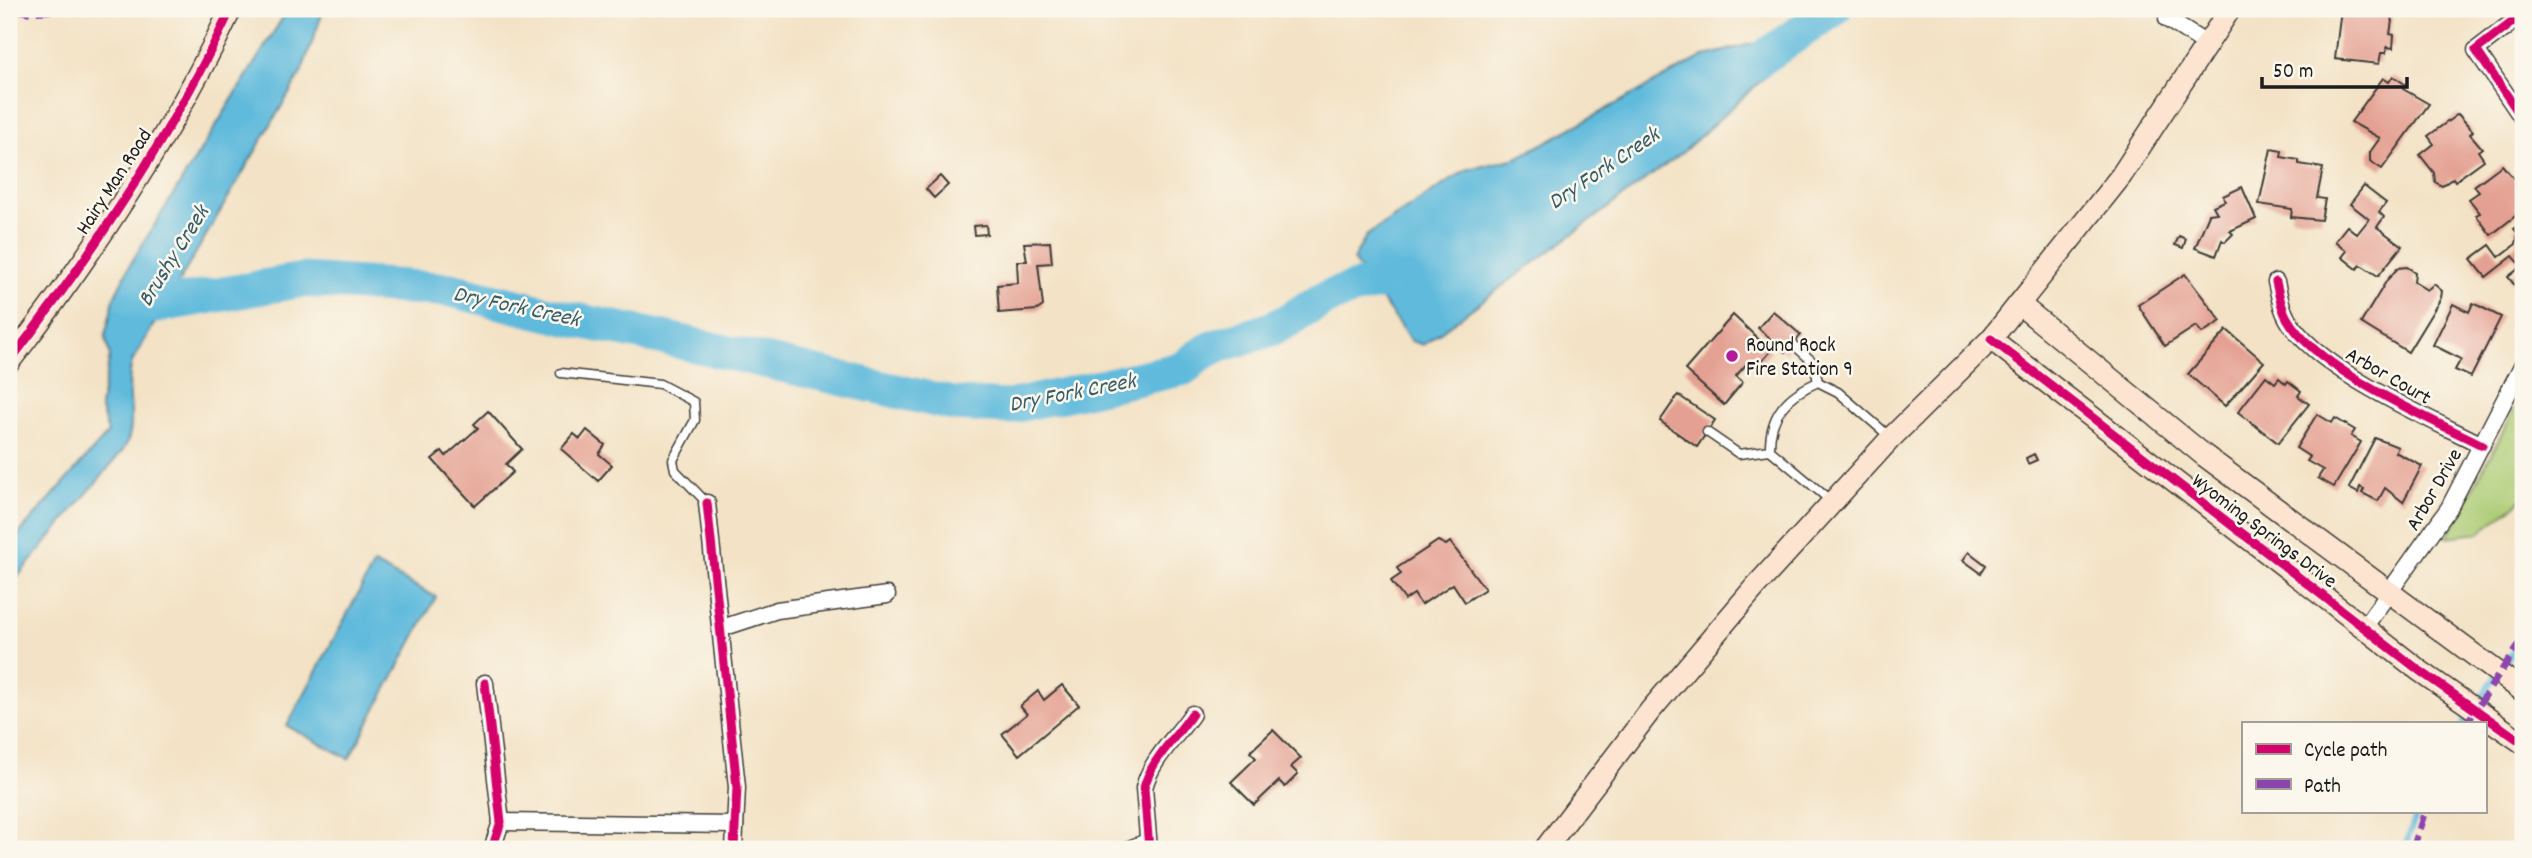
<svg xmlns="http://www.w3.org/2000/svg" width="2532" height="858" viewBox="0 0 2532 858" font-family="Dekko,sans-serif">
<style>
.green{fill:#abcb73;stroke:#647448;stroke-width:2}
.water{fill:#5ebadc;stroke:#3d6b7c;stroke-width:2}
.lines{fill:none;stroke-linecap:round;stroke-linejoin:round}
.stream{stroke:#5ebadc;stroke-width:6}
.river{stroke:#5ebadc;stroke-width:35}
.building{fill:#e4a092}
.lane-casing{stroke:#3c3a35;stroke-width:11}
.street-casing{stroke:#3c3a35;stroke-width:19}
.secondary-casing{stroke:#3c3a35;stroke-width:24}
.lane{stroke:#fff;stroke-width:8}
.street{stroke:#fff;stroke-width:16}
.secondary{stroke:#fde4d0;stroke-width:21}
.quiet{stroke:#8e44ad;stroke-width:7;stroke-dasharray:14 7;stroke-linecap:butt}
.cycleway-casing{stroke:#fbf7ec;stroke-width:13}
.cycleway{stroke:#d6006c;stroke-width:9}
.poi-dot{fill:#b5179e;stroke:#fbf7ec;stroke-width:2.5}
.labels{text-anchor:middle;stroke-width:5;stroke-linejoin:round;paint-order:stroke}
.street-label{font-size:21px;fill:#1c1c1c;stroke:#fbf7ec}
.poi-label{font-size:21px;fill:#1c1c1c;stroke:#fbf7ec;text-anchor:start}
.water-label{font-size:23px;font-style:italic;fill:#365b69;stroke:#fbf7ec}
</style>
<rect width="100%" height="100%" fill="#fbf7ec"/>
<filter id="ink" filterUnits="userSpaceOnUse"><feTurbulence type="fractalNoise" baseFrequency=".0143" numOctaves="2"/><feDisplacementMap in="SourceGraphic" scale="14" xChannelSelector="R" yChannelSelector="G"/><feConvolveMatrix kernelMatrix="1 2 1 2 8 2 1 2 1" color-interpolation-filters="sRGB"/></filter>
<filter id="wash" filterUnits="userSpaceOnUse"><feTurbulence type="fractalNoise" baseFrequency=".00686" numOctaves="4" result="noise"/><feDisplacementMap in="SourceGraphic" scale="28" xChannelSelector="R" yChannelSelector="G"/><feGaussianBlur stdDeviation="1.57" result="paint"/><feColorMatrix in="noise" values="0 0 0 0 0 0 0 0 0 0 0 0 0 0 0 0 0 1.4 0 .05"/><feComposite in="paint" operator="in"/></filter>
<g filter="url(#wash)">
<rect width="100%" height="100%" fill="#f3e2c5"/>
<polygon class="green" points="2523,394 2523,499 2479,533 2447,537"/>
<g class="water">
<path d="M288 9H324L301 73 132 362C123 393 140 420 124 449L9 587V545L108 433 100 406 110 356 105 336 115 295 131 263Z"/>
<polygon points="1754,43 1788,56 1683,152 1423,345 1411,341 1353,260 1366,236 1466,170 1517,158 1702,57"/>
<polygon points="374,564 436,597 349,759 287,726"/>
</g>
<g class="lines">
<g class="stream">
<polyline points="2463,723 2523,637"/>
<polyline points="2404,849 2418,811"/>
</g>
<g class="river">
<polyline points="1733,78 1834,9"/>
<path d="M137 309 303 280 451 290 570 319 655 336 953 404 1009 407 1185 368C1208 342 1240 341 1271 329 1291 321 1308 306 1327 298 1355 286 1386 281 1416 277"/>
</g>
</g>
<g id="blocks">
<g class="building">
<polygon points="2341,9 2393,14 2390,34 2394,35 2393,48 2387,47 2386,53 2381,53 2379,64 2335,59"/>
<polygon points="2393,76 2406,85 2403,89 2429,104 2382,169 2370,161 2370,152 2380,138 2351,122 2383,78 2389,82"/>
<polygon points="2458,114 2473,131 2470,134 2482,148 2478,151 2484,160 2455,181 2453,178 2442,186 2435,182 2434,173 2420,155 2434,144 2428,136"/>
<polygon points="2271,149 2282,151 2281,157 2299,160 2299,164 2323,168 2317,198 2325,199 2321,220 2291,217 2292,209 2259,204"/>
<polygon points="2502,165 2522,188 2517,192 2523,200 2523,210 2491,235 2476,215 2480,213 2469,199 2479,192 2474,186"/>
<polygon points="940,176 948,185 934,198 926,189"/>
<polygon points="2364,186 2386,203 2379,212 2384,217 2377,227 2402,246 2378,276 2361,265 2357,269 2342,257 2347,251 2335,241 2347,226 2357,234 2369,219 2350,204"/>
<polygon points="2242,187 2256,219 2230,231 2233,234 2225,242 2222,240 2216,256 2195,248 2209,214 2217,213 2213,206 2225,201 2223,196"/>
<polygon points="2523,222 2523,282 2517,288 2508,277 2522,266 2513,256 2486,277 2471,259 2490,245 2499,257 2516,244 2518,234 2514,229"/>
<polygon points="986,225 987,234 974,235 973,226"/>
<polygon points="2179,236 2186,239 2183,248 2175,245"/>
<polygon points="1050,242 1052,263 1038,264 1043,306 1037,310 999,313 997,285 1018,283 1017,261 1027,261 1024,243"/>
<polygon points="2407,267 2415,272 2414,282 2427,290 2434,284 2442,291 2441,298 2408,352 2361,323 2387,280 2398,268"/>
<polygon points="2185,274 2221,321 2202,333 2196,326 2165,346 2138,305"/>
<polygon points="2473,303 2501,317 2471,377 2455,370 2461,359 2433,345 2453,304 2469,312"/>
<polygon points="1773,311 1801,335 1785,352 1758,328"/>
<polygon points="1733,315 1771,351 1756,368 1749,361 1736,376 1743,382 1724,405 1685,370"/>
<polygon points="2227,330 2264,362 2225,406 2188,374"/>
<polygon points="2266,376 2275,383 2279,378 2286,384 2288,381 2301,391 2298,396 2309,404 2278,443 2238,412"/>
<polygon points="1678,395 1715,420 1697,447 1660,421"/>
<polygon points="488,411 522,449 506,464 513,472 475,506 432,459 442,451 446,456 478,428 474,424"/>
<polygon points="2317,414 2332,423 2335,418 2355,430 2351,436 2361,442 2334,487 2318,478 2323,470 2307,461 2310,457 2296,448"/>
<polygon points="587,430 605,445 599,454 612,465 598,481 561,449 574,434 580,439"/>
<polygon points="2375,438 2398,447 2395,452 2422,466 2403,502 2385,488 2378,501 2362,493 2364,489 2360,487 2358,493 2349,488"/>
<polygon points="2034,454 2037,460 2028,464 2026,458"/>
<polygon points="1438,541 1446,545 1450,542 1485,589 1465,602 1453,584 1421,605 1414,594 1405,600 1391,581 1401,574 1397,568"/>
<polygon points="1969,552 1986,565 1981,573 1963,560"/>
<polygon points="1062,685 1079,705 1019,755 1002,734 1027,714 1020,706 1038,691 1044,700"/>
<polygon points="1273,730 1301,758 1291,767 1298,774 1285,787 1279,781 1254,805 1231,782 1256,758 1250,752"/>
</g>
</g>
</g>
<g filter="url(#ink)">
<use href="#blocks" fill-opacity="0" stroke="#3c3a35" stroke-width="2"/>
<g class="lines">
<defs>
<g id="lane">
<polyline points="1793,344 1814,363 1818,382"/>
<polyline points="561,373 660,384 694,402 695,420 673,460 675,470 707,503"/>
<polyline points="1707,432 1739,454 1770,450"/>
<path d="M1831 501 1770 450C1769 415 1787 395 1818 382L1838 392 1889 436"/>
</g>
<g id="street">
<polyline points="2173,9 2167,19 2208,45"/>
<polyline points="2523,14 2476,50 2523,119"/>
<path d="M2276 282C2279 294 2281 308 2287 318 2316 370 2429 418 2482 445"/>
<polyline points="707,503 737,787 734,849"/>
<polyline points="2365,626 2449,508 2523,364"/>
<polyline points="722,628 777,610 887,595"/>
<polyline points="485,683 501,822 492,849"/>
<polyline points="501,822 735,825"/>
<polyline points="1129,849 1147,842"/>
<path d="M1149 849 1144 788C1151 759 1176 738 1192 714"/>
</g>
<g id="secondary">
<polyline points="2019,304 2205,456 2523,691"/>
<polyline points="1991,339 2420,671 2523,743"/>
<path d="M9 362C94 252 172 134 231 9"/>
<polyline points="1545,849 1650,711 1756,586 1891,438 1991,339 2121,176 2230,9"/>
</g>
</defs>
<use href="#lane" class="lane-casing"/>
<use href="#street" class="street-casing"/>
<use href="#secondary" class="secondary-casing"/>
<use href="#lane" class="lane"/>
<use href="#street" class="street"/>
<use href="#secondary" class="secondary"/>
<g class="quiet">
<polyline points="16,9 28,12 78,9"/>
<polyline points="2467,723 2523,638"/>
<polyline points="2413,849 2425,811"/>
</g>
<defs>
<g id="cycleway">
<polyline points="2523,14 2476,50 2523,119"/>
<path d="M2276 282C2279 294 2281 308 2287 318 2316 370 2429 418 2482 445"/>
<polyline points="1991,339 2420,671 2523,743"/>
<path d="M9 362C94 252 172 134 231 9"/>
<polyline points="707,503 737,787 734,849"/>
<polyline points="485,683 501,822 492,849"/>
<path d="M1149 849 1144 788C1151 759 1176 738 1192 714"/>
</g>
</defs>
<use href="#cycleway" class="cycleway-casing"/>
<use href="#cycleway" class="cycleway"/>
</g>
</g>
<circle class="poi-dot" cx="1732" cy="356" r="7"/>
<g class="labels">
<g class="street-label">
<text transform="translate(113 181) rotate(-57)" y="7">Hairy Man Road</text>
<text transform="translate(2389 375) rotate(30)" y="7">Arbor Court</text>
<text transform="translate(2433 489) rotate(-60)" y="7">Arbor Drive</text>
<text transform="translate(2265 530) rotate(37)" y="7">Wyoming Springs Drive</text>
</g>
<g class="poi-label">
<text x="1746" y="351">Round Rock<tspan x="1746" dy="24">Fire Station 9</tspan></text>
</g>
<g class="water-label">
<text transform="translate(1603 167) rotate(-34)" y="8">Dry Fork Creek</text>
<text transform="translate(172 255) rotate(-58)" y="8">Brushy Creek</text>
<text transform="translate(517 305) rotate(12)" y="8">Dry Fork Creek</text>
<text transform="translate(1072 391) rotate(-11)" y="8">Dry Fork Creek</text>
</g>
</g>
<rect width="2532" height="858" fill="none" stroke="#fbf7ec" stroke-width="35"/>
<rect x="2242" y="722" width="245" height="91" fill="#fbf7ec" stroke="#a29f99" stroke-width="2"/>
<rect x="2256" y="744" width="35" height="10" fill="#d6006c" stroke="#a29f99" stroke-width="2"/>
<text x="2304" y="756" font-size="21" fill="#1c1c1c">Cycle path</text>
<rect x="2256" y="779" width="35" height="10" fill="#8e44ad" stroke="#a29f99" stroke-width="2"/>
<text x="2304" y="792" font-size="21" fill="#1c1c1c">Path</text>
<path d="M2262 77v10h145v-10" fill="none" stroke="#1c1c1c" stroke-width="3.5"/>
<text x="2273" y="77" font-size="21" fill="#1c1c1c" stroke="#fbf7ec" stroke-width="5" paint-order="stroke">50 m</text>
</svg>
